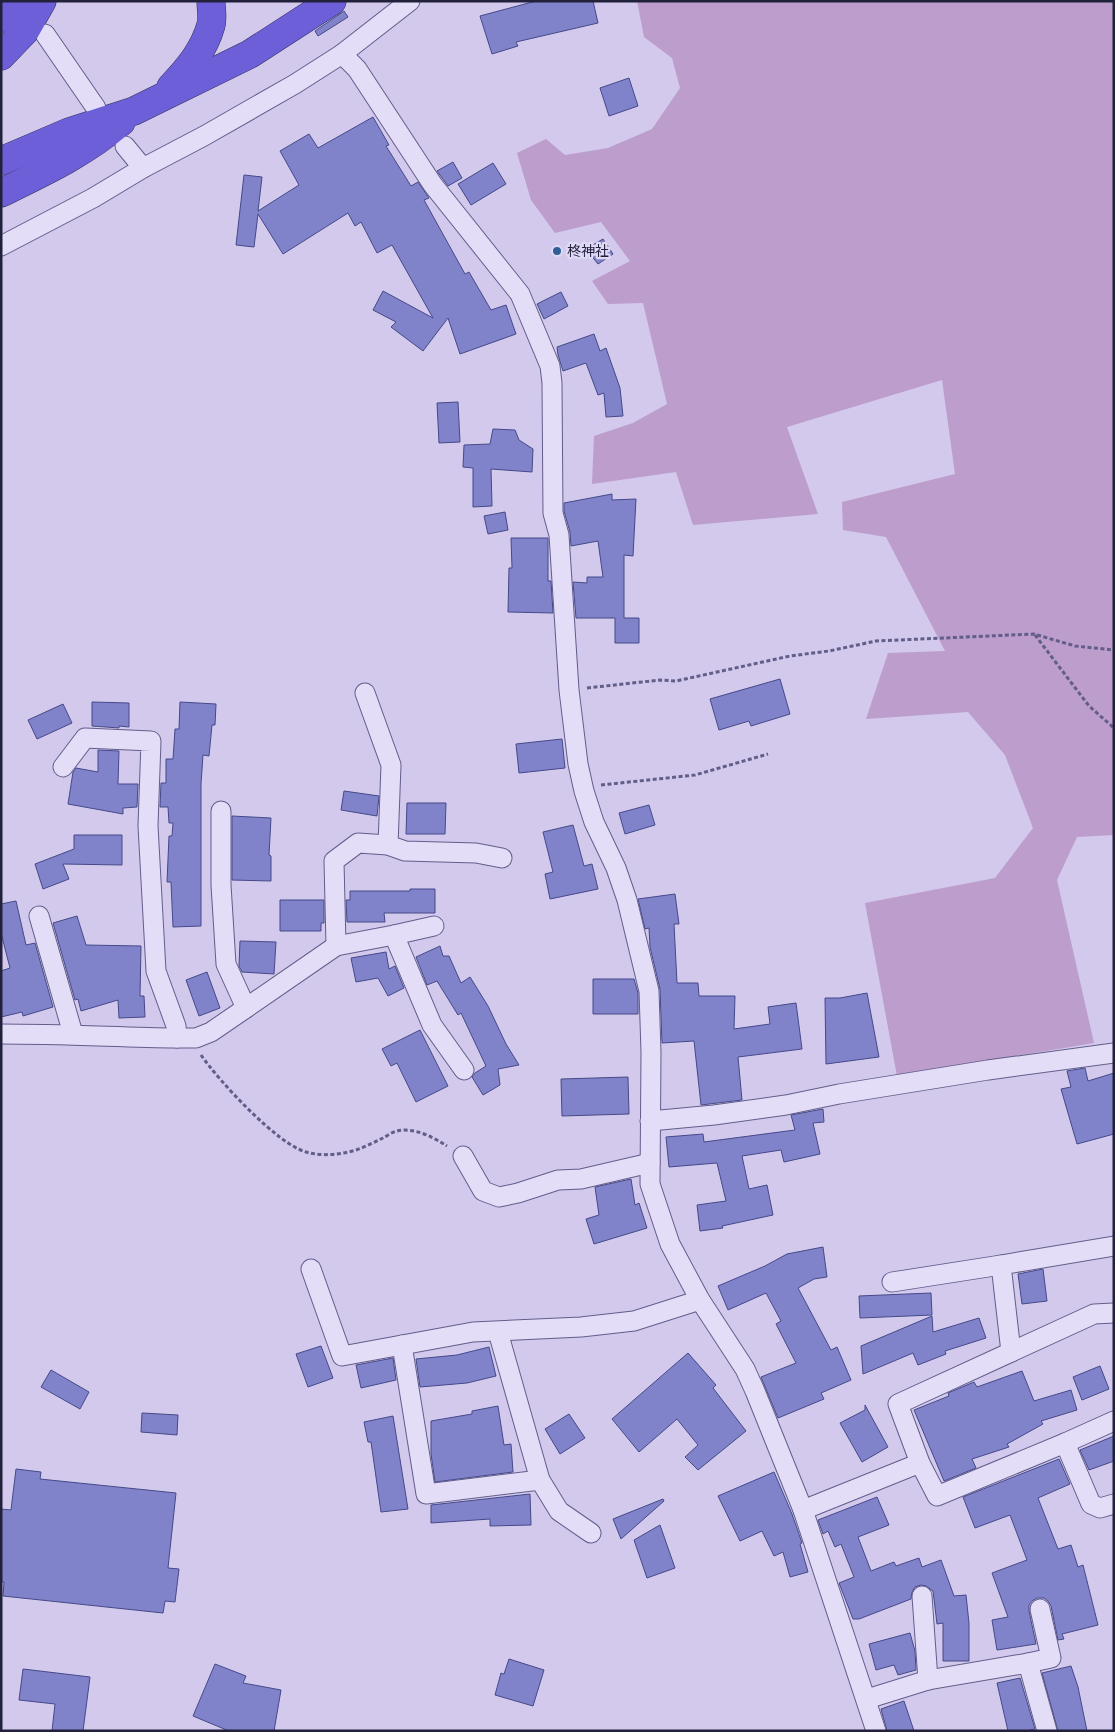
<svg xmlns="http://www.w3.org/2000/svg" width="1115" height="1732" viewBox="0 0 1115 1732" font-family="'Noto Serif','Noto Sans JP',serif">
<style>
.green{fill:#bc9dcc}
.building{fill:#8183ca;stroke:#454988}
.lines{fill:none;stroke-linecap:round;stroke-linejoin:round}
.street-casing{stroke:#625e8a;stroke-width:21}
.highway-casing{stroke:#323258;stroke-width:29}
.path{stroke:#625e8a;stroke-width:3;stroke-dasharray:4 2.5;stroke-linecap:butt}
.street{stroke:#e3ddf8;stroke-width:19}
.highway{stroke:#6c5fd8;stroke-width:28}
.poi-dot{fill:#305f97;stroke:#e0d9f5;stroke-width:2}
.labels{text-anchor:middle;stroke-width:4.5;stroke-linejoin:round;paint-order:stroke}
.poi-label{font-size:14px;fill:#22213b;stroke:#e0d9f5;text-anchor:start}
</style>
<rect width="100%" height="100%" fill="#d2c9ed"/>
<polygon class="green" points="637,1 1114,1 1114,835 1077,837 1057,880 1094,1043 897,1076 865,903 995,878 1033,828 1005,755 968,712 866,719 888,653 945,651 886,537 843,530 842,502 955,474 942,380 787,427 818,514 693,525 676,472 592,484 594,436 633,423 667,404 643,303 608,304 592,281 630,261 601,222 555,233 531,200 517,153 546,139 565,155 608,148 652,129 680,88 672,58 644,37"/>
<g class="building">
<polygon points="536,1 593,1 598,23 516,42 518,46 492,54 480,16"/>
<polygon points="344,11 348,17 318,36 315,31"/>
<polygon points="629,78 638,106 609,116 600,88"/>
<polygon points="373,117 389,145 386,146 411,186 418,182 429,198 424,200 465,274 469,272 491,310 506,305 516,334 460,354 448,318 423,351 391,327 396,322 373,310 383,291 433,318 392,245 377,253 361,222 355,226 348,213 283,254 258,214 254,247 236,245 244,175 262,177 258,211 299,185 280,151 309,134 318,148"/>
<polygon points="453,162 462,178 448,186 437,171"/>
<polygon points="493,163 506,184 471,205 458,184"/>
<polygon points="603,239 613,254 598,264 586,249"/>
<polygon points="561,292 568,306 544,319 537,304"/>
<polygon points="594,334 600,351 606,348 620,388 623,416 606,417 604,393 598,395 586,363 563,371 558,355 557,347"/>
<polygon points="458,402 460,442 439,443 437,403"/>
<polygon points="493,429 515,430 519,440 533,449 532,472 491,469 492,506 473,507 473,468 463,467 464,445 490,444"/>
<polygon points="612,494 612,500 636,499 633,556 624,555 624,618 639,618 639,643 615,643 615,618 576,618 573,582 587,583 587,577 603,577 598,541 571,546 570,532 564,511 564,503"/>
<polygon points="505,512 508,530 488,534 484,516"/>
<polygon points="511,538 548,538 548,581 551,581 553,613 508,612 509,568 512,568"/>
<polygon points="780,679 790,714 751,726 749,721 719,730 710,699"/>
<polygon points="92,702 129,703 129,727 119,726 119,728 92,726"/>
<polygon points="180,702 216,704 215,725 212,725 209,756 203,755 201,784 201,926 173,927 171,882 167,882 169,836 172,836 173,823 169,823 168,807 160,807 161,783 166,783 166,759 173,759 175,729 179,729"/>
<polygon points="63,704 72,723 37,739 28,720"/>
<polygon points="562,739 565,768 519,773 516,744"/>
<polygon points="98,750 119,751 118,784 138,784 137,807 123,808 123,814 68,804 73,772 76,768 98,772"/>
<polygon points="344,791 379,796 377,816 341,810"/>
<polygon points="407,803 446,803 445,834 406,834"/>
<polygon points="649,805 655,825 625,834 619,813"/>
<polygon points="232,816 271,818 269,855 271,856 271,881 232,880"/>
<polygon points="573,825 584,866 592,864 598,889 550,899 545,874 553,872 543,832"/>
<polygon points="74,835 122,835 122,865 63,864 69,879 43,889 35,864 74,849"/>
<polygon points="410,889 435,889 435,913 384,913 385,922 347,922 346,900 350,900 350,891 410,891"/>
<polygon points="675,894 679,924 674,924 677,983 698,983 699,996 735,996 734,1029 770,1024 768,1007 796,1003 802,1049 738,1057 742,1100 701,1105 694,1041 662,1043 660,989 650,947 649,928 645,929 638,899"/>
<polygon points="280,900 324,900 324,923 321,923 321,931 280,931"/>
<polygon points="16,901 26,945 35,943 53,1007 23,1016 22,1012 1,1017 1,971 10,968 1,933 1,904"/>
<polygon points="77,916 86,945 141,946 140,996 144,996 145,1017 119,1018 118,1000 81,1011 78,999 75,1000 53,923"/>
<polygon points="240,941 276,942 274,974 242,972 239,966"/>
<polygon points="440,946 443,956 449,956 461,983 470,977 488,1006 506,1044 519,1065 498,1069 500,1085 483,1095 472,1077 475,1073 486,1066 461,1013 458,1015 437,981 427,985 416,957"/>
<polygon points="386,952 389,969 395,966 404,988 388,996 378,978 356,982 351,958"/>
<polygon points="207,972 220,1008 199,1016 186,980"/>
<polygon points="593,979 634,979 638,993 638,1014 593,1014"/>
<polygon points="867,993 879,1057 826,1064 825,998 840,998"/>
<polygon points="420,1030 448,1086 416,1102 397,1063 391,1066 382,1049"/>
<polygon points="1085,1068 1088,1081 1114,1073 1114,1134 1077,1144 1061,1089 1071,1087 1067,1071"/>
<polygon points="628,1077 629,1114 562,1116 561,1079"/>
<polygon points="823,1109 824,1122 813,1123 820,1154 784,1162 781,1150 742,1156 749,1189 767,1185 773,1215 722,1226 723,1228 700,1231 697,1205 726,1201 717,1163 669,1167 666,1137 703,1134 704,1142 795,1130 791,1115"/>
<polygon points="631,1179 635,1205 639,1203 647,1228 594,1244 586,1219 599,1215 595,1187"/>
<polygon points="823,1247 827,1277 814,1279 798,1288 831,1350 837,1347 851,1380 821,1393 824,1399 778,1418 761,1377 796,1363 776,1324 781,1321 766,1293 728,1310 718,1286 765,1266 787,1254"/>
<polygon points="1043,1269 1047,1301 1022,1304 1018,1274"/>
<polygon points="931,1293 932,1315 860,1318 859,1296"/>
<polygon points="932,1316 933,1332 979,1318 986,1338 945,1351 946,1354 918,1365 913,1353 863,1374 861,1346"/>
<polygon points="321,1346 333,1378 308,1387 296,1354"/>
<polygon points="489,1347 496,1376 467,1383 420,1387 416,1359 457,1355"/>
<polygon points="688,1353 716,1385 713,1388 746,1431 698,1470 685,1457 698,1445 677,1419 639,1452 612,1419"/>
<polygon points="393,1358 396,1380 361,1388 356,1365"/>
<polygon points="1100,1366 1109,1389 1082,1400 1073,1377"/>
<polygon points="51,1370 89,1392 80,1409 41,1387"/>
<polygon points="1022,1371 1034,1401 1071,1390 1077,1410 1041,1421 1043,1424 1007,1444 1009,1447 972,1459 976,1468 944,1481 914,1410 949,1396 948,1393 974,1382 977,1387"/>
<polygon points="865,1405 888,1447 862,1462 840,1423 865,1410"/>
<polygon points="498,1406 504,1445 511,1444 513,1472 435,1482 431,1454 431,1421 472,1414 472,1411"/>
<polygon points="142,1413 178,1415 177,1435 141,1432"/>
<polygon points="569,1414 585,1438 560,1454 545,1429"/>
<polygon points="393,1416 408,1509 381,1512 371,1442 368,1442 364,1422"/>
<polygon points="1114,1436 1114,1461 1089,1470 1080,1450"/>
<polygon points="1059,1459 1070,1484 1038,1498 1058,1549 1071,1545 1078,1567 1083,1565 1098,1625 1062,1634 1064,1639 1058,1640 1051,1606 1048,1601 1044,1598 1037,1598 1032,1601 1029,1605 1029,1611 1036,1644 997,1650 992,1620 1008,1617 992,1573 1027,1560 1010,1515 975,1528 963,1497"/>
<polygon points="16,1469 41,1472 40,1479 176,1493 168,1568 179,1569 175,1602 165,1601 163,1613 3,1596 4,1582 1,1582 1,1509 11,1510"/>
<polygon points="774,1472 792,1514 802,1543 800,1544 808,1572 790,1577 783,1552 774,1556 762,1531 740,1541 718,1496"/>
<polygon points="530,1494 531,1525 490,1526 490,1519 431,1523 431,1505"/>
<polygon points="877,1497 889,1525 858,1537 871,1571 894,1562 896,1566 919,1558 922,1567 941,1560 954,1596 966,1595 969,1623 969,1661 943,1661 943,1623 937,1624 933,1591 926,1586 921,1585 915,1587 912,1592 911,1599 859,1619 853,1619 839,1583 854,1577 841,1544 835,1547 828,1531 823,1534 818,1520"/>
<polygon points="663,1499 664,1501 621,1539 613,1519"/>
<polygon points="660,1525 675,1568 647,1578 634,1540"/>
<polygon points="910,1633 915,1651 916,1670 898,1675 894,1665 876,1670 869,1644"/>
<polygon points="509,1659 544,1670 533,1706 495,1695 501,1673 504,1674"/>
<polygon points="215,1664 246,1676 243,1683 281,1690 274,1731 229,1731 193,1716"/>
<polygon points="1071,1666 1078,1687 1087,1731 1058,1731 1042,1673"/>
<polygon points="23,1669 90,1677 83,1731 52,1731 55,1704 19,1700"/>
<polygon points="1020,1678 1035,1729 1026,1731 1008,1731 997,1683"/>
<polygon points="904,1701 914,1731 887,1731 881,1709"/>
</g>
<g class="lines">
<defs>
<g id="street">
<polyline points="45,34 96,108"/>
<polyline points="342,54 410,1"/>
<polyline points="125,146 143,168"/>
<polyline points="1,246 93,198 143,168 204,136 295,84 342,54 357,69 433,185 520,294 550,366 552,383 553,513 559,535 569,690 578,764 584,791 594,822 616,868 627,900 649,991 651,1052 650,1184 670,1244 700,1300 745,1369 755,1391 803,1510 876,1731"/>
<polyline points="365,693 391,765 388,845"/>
<polyline points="63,767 85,738 151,741 148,826 156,971 176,1026 177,1038 196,1038 211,1032 246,1008 226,964 221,885 221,811"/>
<polyline points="39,916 73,1034"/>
<polyline points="394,935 434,926"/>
<polyline points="336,946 334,861 358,843 388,845 405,851 476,853 502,858"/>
<polyline points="246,1008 336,946 394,935 432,1025 464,1070"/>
<path d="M1 1034C60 1034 118 1037 177 1038"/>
<polyline points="650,1121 714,1115 786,1105 839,1094 988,1070 1114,1053"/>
<polyline points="463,1156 483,1191 499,1197 518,1193 558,1180 581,1179 650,1163"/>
<polyline points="311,1269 342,1356 473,1332 581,1327 634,1321 700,1300"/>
<polyline points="892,1282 1001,1265"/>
<polyline points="1114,1313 1094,1314 898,1404 920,1463 937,1496 1065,1443 1114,1421"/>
<polyline points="498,1332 540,1480 559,1511 591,1533"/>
<polyline points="402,1345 426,1494 540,1480"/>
<polyline points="1011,1352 1001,1265 1114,1246"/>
<polyline points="1065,1443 1091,1504 1100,1508 1114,1504"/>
<polyline points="803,1510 920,1463"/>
<polyline points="922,1596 928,1680"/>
<polyline points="1028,1663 1051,1658 1040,1609"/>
<polyline points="867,1699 928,1680 1028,1663 1047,1731"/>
</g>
<g id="highway">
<polyline points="1,18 21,1"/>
<polyline points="1,56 25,31 42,1"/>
<path d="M171 87C189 68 204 50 211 25 213 18 211 9 211 1"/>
<polyline points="1,161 69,132 134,111 250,54 332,1"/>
<path d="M1 193C46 171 83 154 121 122"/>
</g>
</defs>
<use href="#street" class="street-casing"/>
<use href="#highway" class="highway-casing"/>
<g class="path">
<polyline points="1035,635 1089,706 1114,728"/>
<polyline points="587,688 660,680 676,681 790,656 829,651 876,641 1034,634 1075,646 1114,650"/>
<polyline points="601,785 695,775 768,754"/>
<path d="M201 1055C219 1081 277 1144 306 1152 320 1156 335 1155 348 1152 360 1150 372 1143 383 1138 387 1136 392 1132 397 1131 414 1127 433 1137 447 1146"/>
</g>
<use href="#street" class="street"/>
<use href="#highway" class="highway"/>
</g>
<circle class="poi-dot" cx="557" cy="251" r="5"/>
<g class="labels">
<g class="poi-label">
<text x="567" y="256">柊神社</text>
</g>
</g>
<rect width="1115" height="1732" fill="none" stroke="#22213b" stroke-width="5"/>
</svg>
